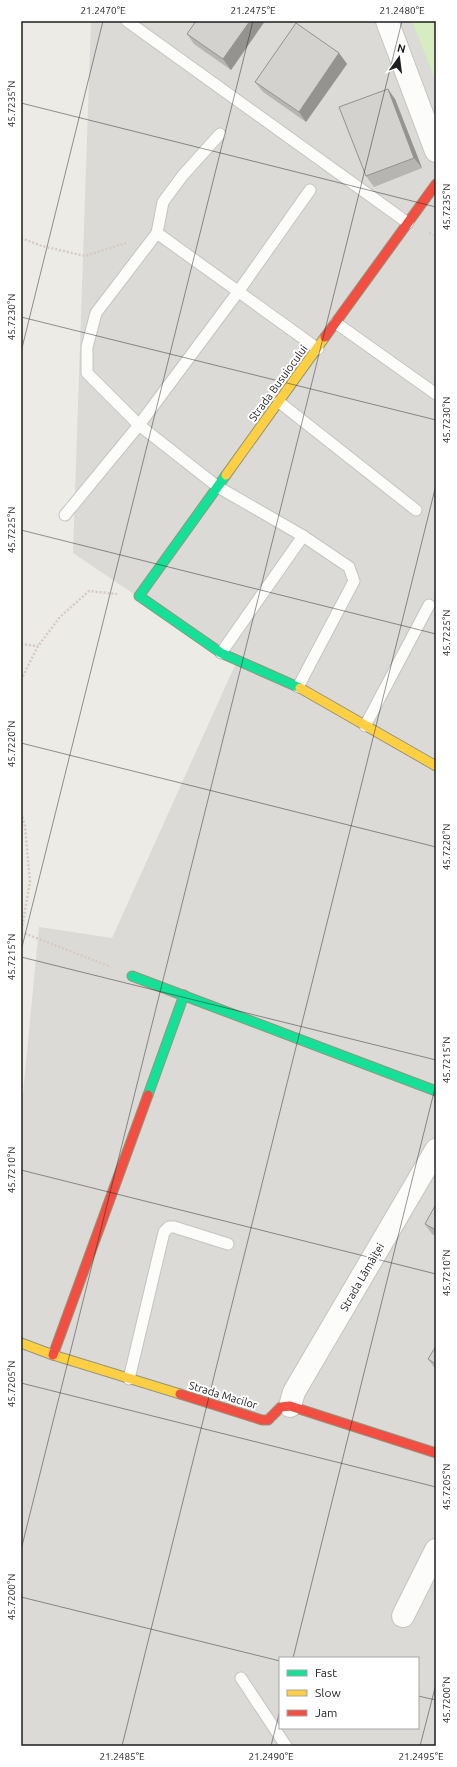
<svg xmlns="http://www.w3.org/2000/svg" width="457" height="1767" viewBox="0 0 457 1767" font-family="Ubuntu,sans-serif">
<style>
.residential{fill:#dbdad7;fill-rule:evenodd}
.grass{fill:#d5edc1}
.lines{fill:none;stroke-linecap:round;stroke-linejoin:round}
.lane-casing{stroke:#c4c4c1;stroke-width:13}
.street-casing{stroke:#c4c4c1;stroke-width:24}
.fast-casing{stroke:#93967c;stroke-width:11}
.slow-casing{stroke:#93967c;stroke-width:11}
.jam-casing{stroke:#93967c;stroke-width:11}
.path{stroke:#d7c9c4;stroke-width:2.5;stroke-dasharray:2 2;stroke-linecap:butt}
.lane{stroke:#fcfcfb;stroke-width:11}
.street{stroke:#fcfcfb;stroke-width:22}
.fast{stroke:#16e098;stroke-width:9}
.slow{stroke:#ffcf43;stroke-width:9}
.jam{stroke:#f24e42;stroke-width:9}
.wall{fill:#b6b5b1}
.shaded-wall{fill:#949390}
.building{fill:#d4d2ce;stroke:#949390}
.ticks{fill:none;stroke:#1d1d1d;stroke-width:1;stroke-opacity:0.45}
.labels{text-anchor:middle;stroke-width:4;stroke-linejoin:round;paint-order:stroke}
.street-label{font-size:11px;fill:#1d1d1d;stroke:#fff}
.neatline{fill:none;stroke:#1d1d1d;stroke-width:1.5}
.ticks-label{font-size:10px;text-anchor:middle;fill:#1d1d1d}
</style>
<rect width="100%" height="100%" fill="#ecebe5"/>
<path class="residential" d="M91 21H436V1746H21V1114L39 927 112 938 236 663 73 553ZM280 1658H418V1728H280Z"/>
<polygon class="grass" points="412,21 436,21 436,82"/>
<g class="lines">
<defs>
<g id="lane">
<polyline points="127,21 408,223"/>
<polyline points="220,134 183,175 163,202 157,233 96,313 87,347 87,373 139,425 218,487 303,536 349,567 354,581 298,687"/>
<polyline points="157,233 318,349"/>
<polyline points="336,323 436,394"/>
<polyline points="279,402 416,510"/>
<polyline points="65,515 139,425 238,292 310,190"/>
<polyline points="221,653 303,536"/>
<polyline points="365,726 429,605"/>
<polyline points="129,1379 164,1232 169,1227 174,1227 228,1244"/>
<polyline points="241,1678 286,1746"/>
</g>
<g id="street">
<polyline points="387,21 436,151"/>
<polyline points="290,1406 294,1392 436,1150"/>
<polyline points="403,1616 436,1550"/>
</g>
<g id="fast">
<polyline points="226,475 139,596 221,653 300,688"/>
<polyline points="132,976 436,1091"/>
<polyline points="148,1095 184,995"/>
</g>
<g id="slow">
<polyline points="226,475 325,337"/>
<polyline points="300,688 436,766"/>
<polyline points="21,1343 53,1355 180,1394"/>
</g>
<g id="jam">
<polyline points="325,337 436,184"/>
<polyline points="53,1355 148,1095"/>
<polyline points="180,1394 262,1420 268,1420 281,1407 290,1406 436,1453"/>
</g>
</defs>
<use href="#lane" class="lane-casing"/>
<use href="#street" class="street-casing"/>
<use href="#fast" class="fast-casing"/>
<use href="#slow" class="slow-casing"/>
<use href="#jam" class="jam-casing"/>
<g class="path">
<polyline points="429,233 436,237"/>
<polyline points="21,238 42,246 85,256 126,243"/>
<polyline points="21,644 38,646"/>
<polyline points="21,680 38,646 60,617 89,591 117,594"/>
<polyline points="21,813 25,826 30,882 21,933"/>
<polyline points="21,932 111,967"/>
</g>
<use href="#lane" class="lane"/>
<use href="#street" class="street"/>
<use href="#fast" class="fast"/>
<use href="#slow" class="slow"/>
<use href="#jam" class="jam"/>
</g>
<g class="wall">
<polygon points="265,21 231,70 194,44 187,34"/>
<polygon points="339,53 347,64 306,122 263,92 255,82"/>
<polygon points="395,99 422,168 374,187 366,176"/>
<polygon points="436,1204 436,1236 432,1234 425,1224"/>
<polygon points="436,1346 436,1370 428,1359"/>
</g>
<g class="shaded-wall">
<polygon points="250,21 265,21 231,70 223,59"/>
<polygon points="339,53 347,64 306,122 299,112"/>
<polygon points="388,89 395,99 422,168 414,158"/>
</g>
<g class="building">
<polygon points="196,21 250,21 223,59 187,34"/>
<polygon points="296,23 339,53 299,112 255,82"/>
<polygon points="388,89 414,158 366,176 339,107"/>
<polygon points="436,1204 436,1230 425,1224"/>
<polygon points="436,1346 436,1364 428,1359"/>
</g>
<path class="ticks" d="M21 103 436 207M21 317 436 420M21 352 103 21M21 530 436 634M21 743 436 847M21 951 253 21M21 957 436 1060M21 1170 436 1274M21 1383 436 1487M21 1550 402 21M21 1597 280 1661M293 1658 436 1084M418 1696 436 1700M122 1746 436 485M271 1746 280 1710M420 1746 436 1684"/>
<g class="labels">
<g class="street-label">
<text transform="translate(278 383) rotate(-54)" y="4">Strada Busuiocului</text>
<text transform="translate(362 1277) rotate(-60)" y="4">Strada Lămâiței</text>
<text transform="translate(223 1395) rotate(17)" y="4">Strada Macilor</text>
</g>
</g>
<rect width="457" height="1767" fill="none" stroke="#ffffff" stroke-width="44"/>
<rect x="279" y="1657" width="140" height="72" fill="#ffffff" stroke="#a5a5a5"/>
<rect x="287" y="1670" width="20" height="6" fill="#16e098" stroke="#a5a5a5"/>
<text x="315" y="1677" font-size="12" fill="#1d1d1d">Fast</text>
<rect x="287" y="1690" width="20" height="6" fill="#ffcf43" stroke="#a5a5a5"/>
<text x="315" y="1697" font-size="12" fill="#1d1d1d">Slow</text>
<rect x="287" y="1710" width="20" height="6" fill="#f24e42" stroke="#a5a5a5"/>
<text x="315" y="1717" font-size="12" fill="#1d1d1d">Jam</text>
<g transform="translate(399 58) rotate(14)" stroke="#ffffff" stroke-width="3" paint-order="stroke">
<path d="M0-3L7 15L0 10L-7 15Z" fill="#1d1d1d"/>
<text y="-6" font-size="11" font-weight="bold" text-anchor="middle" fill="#1d1d1d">N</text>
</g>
<rect x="22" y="22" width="413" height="1723" class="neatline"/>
<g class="ticks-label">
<text x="103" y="14">21.2470°E</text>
<text x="253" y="14">21.2475°E</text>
<text x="402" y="14">21.2480°E</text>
<text transform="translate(11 104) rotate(-90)" y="4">45.7235°N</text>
<text transform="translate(446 207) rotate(-90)" y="4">45.7235°N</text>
<text transform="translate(11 317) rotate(-90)" y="4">45.7230°N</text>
<text transform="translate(446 420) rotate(-90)" y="4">45.7230°N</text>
<text transform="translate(11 530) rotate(-90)" y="4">45.7225°N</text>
<text transform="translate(446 633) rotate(-90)" y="4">45.7225°N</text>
<text transform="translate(11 744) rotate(-90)" y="4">45.7220°N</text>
<text transform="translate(446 847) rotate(-90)" y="4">45.7220°N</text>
<text transform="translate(11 957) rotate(-90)" y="4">45.7215°N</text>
<text transform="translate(446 1060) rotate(-90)" y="4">45.7215°N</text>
<text transform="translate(11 1170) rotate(-90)" y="4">45.7210°N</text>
<text transform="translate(446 1273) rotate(-90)" y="4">45.7210°N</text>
<text transform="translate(11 1384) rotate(-90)" y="4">45.7205°N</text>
<text transform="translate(446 1487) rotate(-90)" y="4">45.7205°N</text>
<text transform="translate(11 1597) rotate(-90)" y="4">45.7200°N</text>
<text transform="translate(446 1700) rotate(-90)" y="4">45.7200°N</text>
<text x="122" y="1760">21.2485°E</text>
<text x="271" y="1760">21.2490°E</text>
<text x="421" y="1760">21.2495°E</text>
</g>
</svg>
